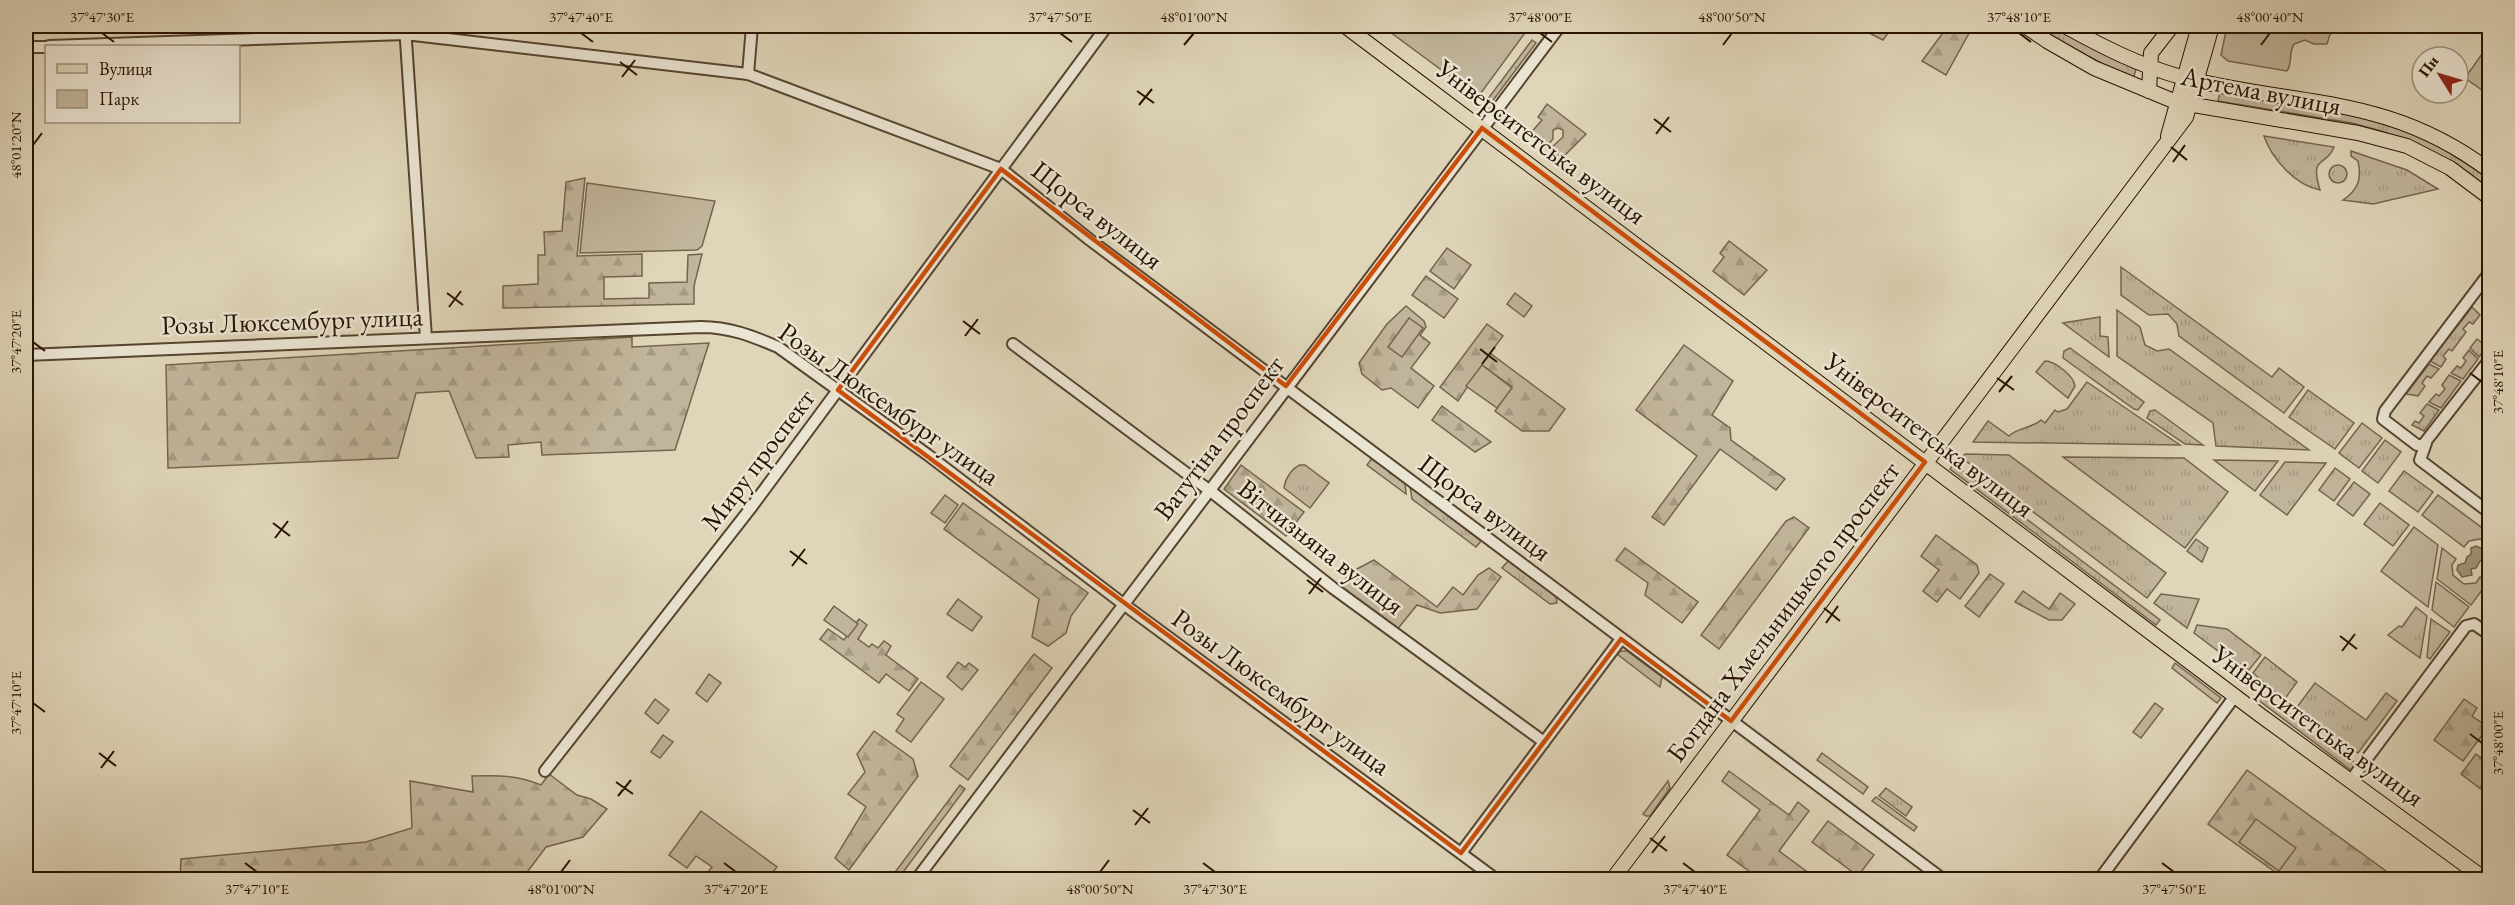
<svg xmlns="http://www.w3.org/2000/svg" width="2515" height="905" viewBox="0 0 2515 905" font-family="'EB Garamond',serif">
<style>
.grass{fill:url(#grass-tufts);stroke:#74644e;stroke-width:1.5}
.forest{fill:url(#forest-firs);stroke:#74644e;stroke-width:1.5}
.green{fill:#c0b49a;stroke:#74644e;stroke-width:1.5}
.water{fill:#a1937a;stroke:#71604a;stroke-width:1.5}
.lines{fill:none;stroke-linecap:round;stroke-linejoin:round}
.minor-casing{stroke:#56442f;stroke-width:14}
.major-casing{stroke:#281301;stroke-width:16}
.minor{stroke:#eae4d2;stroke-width:10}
.major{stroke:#dfd5b9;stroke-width:14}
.marked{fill:none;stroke:#cb4e0a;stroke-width:4.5;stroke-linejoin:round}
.ticks{fill:none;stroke:#281301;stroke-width:2}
.labels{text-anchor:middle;stroke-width:5;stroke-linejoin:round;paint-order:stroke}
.street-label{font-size:27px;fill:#281301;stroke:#eae4d2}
.neatline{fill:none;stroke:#281301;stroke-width:2}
.ticks-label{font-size:15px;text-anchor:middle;fill:#281301}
</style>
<defs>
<pattern id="grass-tufts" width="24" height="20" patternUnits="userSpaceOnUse" patternTransform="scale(1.5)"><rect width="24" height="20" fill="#c0b49a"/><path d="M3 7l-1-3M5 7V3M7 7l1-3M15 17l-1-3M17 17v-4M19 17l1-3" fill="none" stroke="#a59a83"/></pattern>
<pattern id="forest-firs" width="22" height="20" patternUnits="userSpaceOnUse" patternTransform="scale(1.5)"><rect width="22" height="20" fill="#c0b49a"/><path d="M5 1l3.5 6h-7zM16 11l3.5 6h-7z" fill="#a59a83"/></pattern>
</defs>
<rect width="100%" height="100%" fill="#dfd5b9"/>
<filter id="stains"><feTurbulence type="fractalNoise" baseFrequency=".00333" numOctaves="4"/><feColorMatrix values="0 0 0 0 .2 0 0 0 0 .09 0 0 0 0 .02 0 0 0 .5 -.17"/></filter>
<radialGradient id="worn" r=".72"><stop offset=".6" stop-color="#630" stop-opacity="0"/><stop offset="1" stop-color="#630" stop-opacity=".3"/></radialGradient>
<g class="grass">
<polygon points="2036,26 2053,26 2136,69 2133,80 2054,38"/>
<polygon points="1532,40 1536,43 1491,103 1487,100"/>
<polygon points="2220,91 2340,110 2415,131 2489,178 2489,189 2411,141 2381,131 2352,123 2218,101"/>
<path d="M2264 136 2334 147C2327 167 2309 154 2320 190 2295 185 2272 159 2264 136Z"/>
<path d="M2351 151 2407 170 2438 189 2373 204 2343 200C2358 190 2362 179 2358 161L2351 156Z"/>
<circle cx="2338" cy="174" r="9"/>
<polygon points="2121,267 2272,377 2279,368 2304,387 2284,413 2179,336 2177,324 2168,314 2149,315 2121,295"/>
<polygon points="2472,307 2480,315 2473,324 2469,322 2463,329 2466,332 2452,351 2449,349 2443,356 2446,359 2441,367 2430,361"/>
<polygon points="2117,310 2140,327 2145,345 2157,351 2169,349 2309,450 2216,446 2213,423 2117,356"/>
<polygon points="2100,317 2100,336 2108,337 2109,357 2063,323"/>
<polygon points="2489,323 2489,344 2479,357 2470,348 2477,339 2481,342 2486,335 2483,332"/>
<polygon points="2070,348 2144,402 2138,410 2134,409 2063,358 2064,351"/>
<polygon points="2469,350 2478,359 2463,379 2451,373 2457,366 2461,368 2466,361 2463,358"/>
<path d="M2045 361C2055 361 2074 376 2075 386L2068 398 2036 372Z"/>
<polygon points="2429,364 2439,369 2431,378 2427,376 2422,383 2425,386 2418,396 2406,394"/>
<polygon points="2449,375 2461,381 2441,408 2429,402 2436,394 2439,396 2445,389 2442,385"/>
<path d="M2087 382 2180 445 1973 442 1988 421 2009 436C2016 428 2033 428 2041 420L2045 423 2055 410 2058 412 2067 409Z"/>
<polygon points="2308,390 2354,423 2335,449 2289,417"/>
<polygon points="2427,404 2439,410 2424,431 2412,425 2415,421 2419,423 2424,416 2420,413"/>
<polygon points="2155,410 2203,445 2185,444 2147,418 2150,411"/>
<polygon points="2362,423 2382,438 2359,468 2339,453"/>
<polygon points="2385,440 2401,452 2378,483 2362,471"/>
<polygon points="1965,454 2009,455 2166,573 2147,598 1962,458"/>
<polygon points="2063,457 2184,458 2228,492 2185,548"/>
<polygon points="1372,458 1405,482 1406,494 1367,465"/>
<polygon points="2214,460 2278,461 2255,491"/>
<polygon points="2285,462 2326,463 2287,515 2260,495"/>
<polygon points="1954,464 2160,620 2156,625 1950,469"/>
<path d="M1300 465H1305L1329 483 1310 508 1284 488C1285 479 1292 468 1300 465Z"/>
<polygon points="2335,468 2350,479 2334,501 2319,490"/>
<polygon points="2404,471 2433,492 2418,512 2389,491"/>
<polygon points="2354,482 2370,494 2353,516 2337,504"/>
<polygon points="1410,486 1481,541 1476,547 1412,499"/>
<polygon points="2380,503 2409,525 2393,546 2364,524"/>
<polygon points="2196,539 2208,548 2202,562 2187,551"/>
<polygon points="1508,561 1556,596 1557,603 1550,604 1502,568"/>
<polygon points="2161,594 2199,599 2187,628 2154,603"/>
<polygon points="2416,607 2427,616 2420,658 2388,635 2399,626 2402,627"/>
<polygon points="2431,619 2450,632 2430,659 2427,657"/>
<polygon points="2197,625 2227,629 2261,655 2249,670 2240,664 2238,666 2194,633"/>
<polygon points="1621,651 1627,651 1662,677 1660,687 1617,654"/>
<polygon points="2265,657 2297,682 2284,700 2253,673"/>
<polygon points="2175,663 2221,698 2217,703 2172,668"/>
<polygon points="2315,683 2366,720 2386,693 2397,701 2358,753 2297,707"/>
<polygon points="2261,693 2357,764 2352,771 2257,699"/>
<polygon points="1822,753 1868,787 1863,794 1817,760"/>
<polygon points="1668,781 1670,788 1650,816 1646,816 1643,814"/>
<polygon points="1886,788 1912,807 1906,816 1879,796"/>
<polygon points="1876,797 1917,827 1914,831 1872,801"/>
</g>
<g class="forest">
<polygon points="1855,26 1893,26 1883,40"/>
<polygon points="1948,26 1973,26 1946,75 1922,61"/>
<polygon points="1547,104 1586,134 1562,158 1550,149 1563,137 1563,130 1558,128 1553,130 1553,139 1546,147 1530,134 1542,120 1538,117"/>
<polygon points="585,178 577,256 642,254 642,276 604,277 604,299 649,298 649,283 687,282 688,255 702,254 694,286 694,304 503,308 503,286 538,284 538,255 545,255 544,232 562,231 566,182"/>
<polygon points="1729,241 1767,270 1744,295 1713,271 1724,257 1720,253"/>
<polygon points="1447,248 1471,265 1454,289 1430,271"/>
<polygon points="1426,276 1458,299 1444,318 1412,295"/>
<polygon points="1406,306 1424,321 1426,327 1420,335 1430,343 1411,368 1434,386 1418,408 1391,388 1382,390 1362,374 1359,363 1387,324"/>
<polygon points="1487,324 1503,336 1490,353 1565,409 1549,431 1522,431 1495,411 1512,387 1482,365 1458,401 1440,387"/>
<polygon points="632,337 632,347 709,343 675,450 542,455 541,442 508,445 509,457 476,458 449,391 416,393 398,458 168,468 166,365"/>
<polygon points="1684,345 1733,381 1712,415 1730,428 1731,440 1785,479 1776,490 1720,449 1664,525 1652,517 1697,456 1636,410"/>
<polygon points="1442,406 1491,442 1475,452 1432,420"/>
<polygon points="1241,465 1304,512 1286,536 1224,489"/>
<polygon points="963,503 1088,593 1071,616 1066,633 1048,646 1032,637 1039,599 944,529"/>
<polygon points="1794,517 1809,528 1719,649 1701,635 1786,521"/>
<polygon points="1936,535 1977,565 1979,573 1960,599 1947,589 1937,602 1923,591 1939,570 1921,556"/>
<polygon points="1625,548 1698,602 1682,623 1645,595 1648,583 1616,560"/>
<polygon points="1374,560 1437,607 1453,587 1463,595 1478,575 1489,568 1501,577 1477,609 1440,613 1417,605 1396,631 1338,589 1351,572"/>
<polygon points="1990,574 2004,584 1979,617 1965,606"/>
<polygon points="2023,591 2049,609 2060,593 2075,604 2062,620 2049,620 2015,602"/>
<polygon points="859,619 867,625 858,639 869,647 872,644 878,648 884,641 891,646 886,655 918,679 909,691 886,674 879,683 820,639 828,629 844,640"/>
<polygon points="1034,654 1052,668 968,780 950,766"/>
<polygon points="958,662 965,667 969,663 978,670 962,690 947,677"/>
<polygon points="2464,699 2477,708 2472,716 2488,727 2463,761 2434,740"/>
<polygon points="2155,703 2163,709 2141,738 2133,732"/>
<polygon points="874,731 913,759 918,776 849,870 835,858 866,807 848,794 865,772 857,754"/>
<polygon points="2476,754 2489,764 2489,795 2461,774"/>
<polygon points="2247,770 2397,879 2285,879 2208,824"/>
<polygon points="1729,771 1789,815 1798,802 1809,811 1779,851 1817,879 1760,879 1727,855 1760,810 1722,781"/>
<path d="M549 774 577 795 591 799 607 809 583 837 546 847 522 879 180 880 181 859 366 842 412 828 410 781 473 792 472 776C498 775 517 775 541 785Z"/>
<polygon points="960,785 965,789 898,879 890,879"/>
<polygon points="1828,821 1874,855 1858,876 1812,842"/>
</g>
<g class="green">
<polygon points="1382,26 1530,26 1478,97"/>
<path d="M2227 26H2340L2346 30 2330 34 2327 44H2314L2305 40 2294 44C2288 54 2293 62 2287 71L2228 61 2221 55Z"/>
<polygon points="2489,44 2489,88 2486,93 2465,78"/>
<polygon points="587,183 715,201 702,246 697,250 580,253"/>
<polygon points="1515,293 1532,306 1524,317 1507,304"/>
<polygon points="1409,318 1423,328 1402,357 1388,347"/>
<polygon points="1482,365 1512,388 1497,408 1466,386"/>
<polygon points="945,495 958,505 945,523 931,513"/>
<polygon points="2438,495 2489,533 2489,546 2480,539 2469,541 2464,547 2422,515"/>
<polygon points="2414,527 2438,545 2428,607 2381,571"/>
<polygon points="2442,548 2456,559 2452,565 2453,575 2464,584 2476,583 2480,577 2488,582 2471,605 2437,579"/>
<polygon points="2436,582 2469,607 2454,627 2432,610"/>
<polygon points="958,599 982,617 972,631 947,614"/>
<polygon points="834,606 858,624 848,637 824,620"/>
<polygon points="709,674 721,683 707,702 696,693"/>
<polygon points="921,682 944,699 911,742 896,731 904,719 897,714"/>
<polygon points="655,699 669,710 658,724 645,713"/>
<polygon points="663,735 673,742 660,758 651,752"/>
<polygon points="701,811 777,867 767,879 702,879 712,867 696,856 687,868 669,855"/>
<polygon points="2256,819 2296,848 2279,871 2239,842"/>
</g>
<polygon class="water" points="2476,546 2484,550 2485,559 2480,561 2476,568 2471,569 2472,575 2462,577 2457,570 2458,565 2465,563 2467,557 2471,554 2471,548"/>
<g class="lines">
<defs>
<g id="minor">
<polyline points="405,26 426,338"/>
<polyline points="49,46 405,34 748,74 1001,169 1090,240 1944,880"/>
<polyline points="26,47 46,47"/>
<polyline points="748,74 752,26"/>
<polyline points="2490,272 2385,411 2383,419 2417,445 2423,445 2490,359"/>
<polyline points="1013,344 1213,493 1333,588 1544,742"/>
<path d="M26 355 701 327C730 327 752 336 778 347L928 455 1122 603 1497 880"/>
<polyline points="2426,443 2420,460 2490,513"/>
<polyline points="545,771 750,509 1107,26"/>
<polyline points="2351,780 2466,626 2474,624 2490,635"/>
<polyline points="1461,853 1621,639"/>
<polyline points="635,880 635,879"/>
<polyline points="916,880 1560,26"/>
<polyline points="2099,880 2235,696"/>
</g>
<g id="major">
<polyline points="1345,26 2260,715 2486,880"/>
<polyline points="2025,26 2047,41 2094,68 2176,102 2358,133 2407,146 2450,168 2490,198"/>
<path d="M2065 26C2103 47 2142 67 2185 78 2300 107 2388 94 2490 171"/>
<polyline points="2149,91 2151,53 2172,26"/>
<polyline points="2168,136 2199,26"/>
<polyline points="1612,880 2186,117 2212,26"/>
</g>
</defs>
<use href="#minor" class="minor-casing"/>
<use href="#major" class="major-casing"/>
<use href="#minor" class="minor"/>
<use href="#major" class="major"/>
</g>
<path class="marked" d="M1482 128 1925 462 1731 721 1621 639 1461 853 838 390 1001 169 1286 386Z"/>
<path class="ticks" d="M102 33 114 42M581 33 593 42M1060 33 1072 42M1540 33 1552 42M2019 33 2031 42M1184 45 1194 33M1723 45 1732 33M2261 45 2270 33M620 62 637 75M622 77 635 60M1137 91 1154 103M1139 105 1152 89M1654 119 1671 132M1656 134 1669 117M33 145 42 133M2171 147 2187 160M2173 162 2185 145M447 293 463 305M449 307 461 291M963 321 980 334M965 336 978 319M33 342 45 351M1480 349 1497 362M1482 364 1495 347M2470 373 2482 382M1997 378 2014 390M1999 392 2012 376M273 523 290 536M275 538 288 521M790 551 807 564M792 566 805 549M1307 580 1323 592M1309 594 1321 578M1824 608 1840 621M1826 623 1838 606M2340 636 2357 649M2342 651 2355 634M33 703 45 712M2470 734 2482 743M99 753 116 766M101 768 114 751M616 782 633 794M618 796 631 780M1133 810 1150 823M1135 825 1148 808M1650 838 1667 851M1652 853 1665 836M245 863 257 872M724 863 736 872M1203 863 1215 872M1683 863 1695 872M2162 863 2174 872M561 872 570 860M1100 872 1109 860"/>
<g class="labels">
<g class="street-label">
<text transform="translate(2261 91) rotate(11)" y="9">Артема вулиця</text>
<text transform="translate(1541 142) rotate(37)" y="9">Університетська вулиця</text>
<text transform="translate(1097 215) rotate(38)" y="9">Щорса вулиця</text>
<text transform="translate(292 321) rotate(-2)" y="9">Розы Люксембург улица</text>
<text transform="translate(889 404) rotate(35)" y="9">Розы Люксембург улица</text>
<text transform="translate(1929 435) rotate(37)" y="9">Університетська вулиця</text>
<text transform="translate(1219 438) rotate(-53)" y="9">Ватутіна проспект</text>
<text transform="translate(758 460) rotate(-53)" y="9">Миру проспект</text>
<text transform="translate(1485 508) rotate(37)" y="9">Щорса вулиця</text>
<text transform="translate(1321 547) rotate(38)" y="9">Вітчизняна вулиця</text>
<text transform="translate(1783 612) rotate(-53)" y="9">Богдана Хмельницького проспект</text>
<text transform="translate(1281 692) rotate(36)" y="9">Розы Люксембург улица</text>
<text transform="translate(2318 726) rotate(36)" y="9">Університетська вулиця</text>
</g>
</g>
<rect width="2515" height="905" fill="none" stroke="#dfd5b9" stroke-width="66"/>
<rect x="45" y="45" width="195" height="78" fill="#eae4d2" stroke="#9c907e" stroke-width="1.5"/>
<rect x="57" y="64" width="30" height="9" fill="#dfd5b9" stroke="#9c907e" stroke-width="1.5"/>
<text x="99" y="75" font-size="18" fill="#281301">Вулиця</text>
<rect x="57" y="90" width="30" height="18" fill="#c0b49a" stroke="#9c907e" stroke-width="1.5"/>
<text x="99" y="105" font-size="18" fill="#281301">Парк</text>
<g transform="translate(2440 75) rotate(307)"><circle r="28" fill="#eae4d2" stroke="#9c907e" stroke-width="1.5"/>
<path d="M0-4.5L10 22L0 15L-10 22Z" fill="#8f2418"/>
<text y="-9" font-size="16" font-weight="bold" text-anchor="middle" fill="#281301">Пн</text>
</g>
<rect x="33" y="33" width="2449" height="839" class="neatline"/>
<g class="ticks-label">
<text x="102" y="22">37°47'30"E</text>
<text x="581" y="22">37°47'40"E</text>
<text x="1060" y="22">37°47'50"E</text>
<text x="1194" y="22">48°01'00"N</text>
<text x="1540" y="22">37°48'00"E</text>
<text x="1732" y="22">48°00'50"N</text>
<text x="2019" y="22">37°48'10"E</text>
<text x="2270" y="22">48°00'40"N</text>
<text transform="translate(16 145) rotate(-90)" y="5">48°01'20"N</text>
<text transform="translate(16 342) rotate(-90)" y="5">37°47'20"E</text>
<text transform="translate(2498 382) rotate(-90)" y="5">37°48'10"E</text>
<text transform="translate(16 703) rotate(-90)" y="5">37°47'10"E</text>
<text transform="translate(2498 743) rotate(-90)" y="5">37°48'00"E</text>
<text x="257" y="894">37°47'10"E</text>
<text x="561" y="894">48°01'00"N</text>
<text x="736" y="894">37°47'20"E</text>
<text x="1100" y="894">48°00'50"N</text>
<text x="1215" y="894">37°47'30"E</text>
<text x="1695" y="894">37°47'40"E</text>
<text x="2174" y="894">37°47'50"E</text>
</g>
<rect width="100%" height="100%" filter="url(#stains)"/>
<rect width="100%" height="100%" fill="url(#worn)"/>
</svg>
